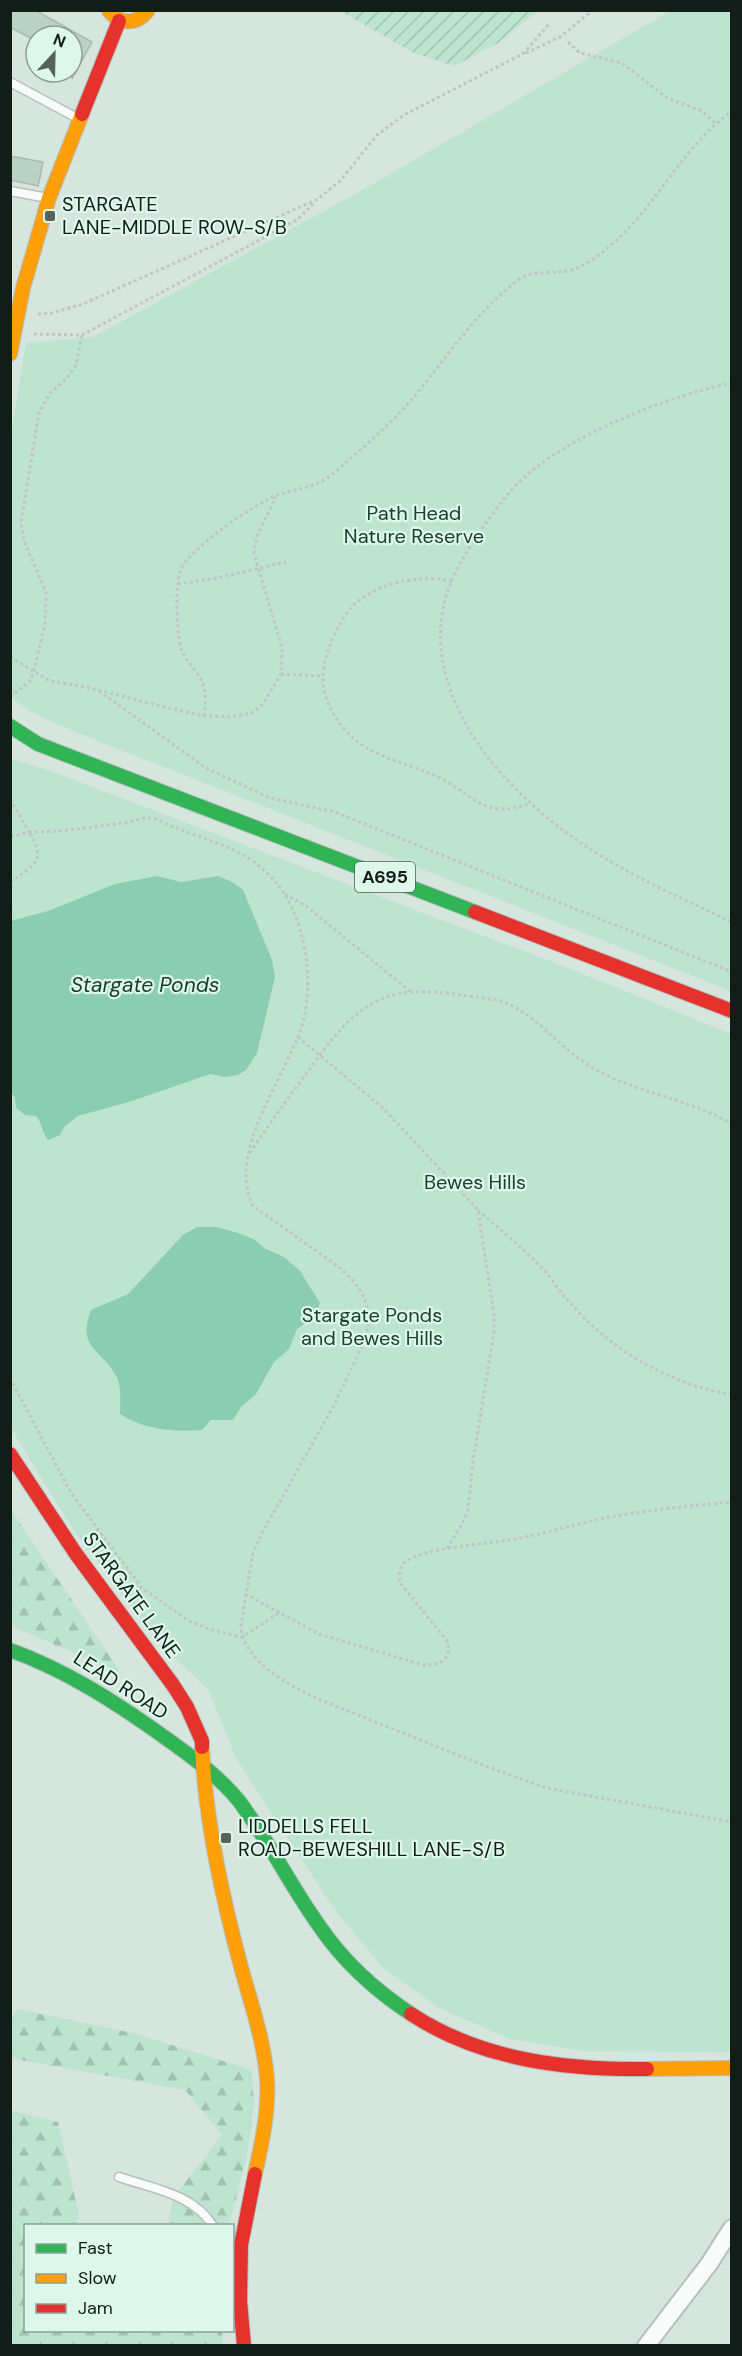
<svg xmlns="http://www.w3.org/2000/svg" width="742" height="2356" viewBox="0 0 742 2356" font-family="'DM Sans',sans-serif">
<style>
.forest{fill:url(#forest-firs)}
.park{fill:#bde3d1}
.garden{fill:url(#garden-furrows)}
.water{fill:#8bcdb2}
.building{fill:#bad1c7;stroke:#abb7b1;stroke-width:1.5}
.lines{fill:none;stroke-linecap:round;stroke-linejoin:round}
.lane-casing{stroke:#b4c0bb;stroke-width:11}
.street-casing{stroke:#b4c0bb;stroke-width:20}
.fast-casing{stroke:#b4c0bb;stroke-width:16}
.slow-casing{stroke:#b4c0bb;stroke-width:16}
.jam-casing{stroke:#b4c0bb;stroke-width:16}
.path{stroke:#c0c4c2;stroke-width:3;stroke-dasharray:3 3;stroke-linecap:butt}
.lane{stroke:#f9fbfa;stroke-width:8}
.street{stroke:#f9fbfa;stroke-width:16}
.fast{stroke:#30b455;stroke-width:14}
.slow{stroke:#ff9f0a;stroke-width:14}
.jam{stroke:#e5322d;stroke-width:14}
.poi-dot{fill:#57625d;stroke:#ddf8eb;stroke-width:2}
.labels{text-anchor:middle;stroke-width:4.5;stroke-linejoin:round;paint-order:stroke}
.shield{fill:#ddf8eb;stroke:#4f5e57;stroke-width:1.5}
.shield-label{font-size:18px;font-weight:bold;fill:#121c18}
.poi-label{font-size:20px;fill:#121c18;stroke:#ddf8eb;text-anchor:start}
.park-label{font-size:20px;fill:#194031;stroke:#ddf8eb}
.street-label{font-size:20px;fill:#121c18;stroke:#ddf8eb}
.water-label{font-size:21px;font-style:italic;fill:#143b2c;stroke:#ddf8eb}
</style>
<defs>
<pattern id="forest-firs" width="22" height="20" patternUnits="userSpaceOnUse" patternTransform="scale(1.5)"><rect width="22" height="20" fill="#bde3d1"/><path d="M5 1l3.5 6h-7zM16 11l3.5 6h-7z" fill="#a1c2b3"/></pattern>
<pattern id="garden-furrows" width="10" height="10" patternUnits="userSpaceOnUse" patternTransform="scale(1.5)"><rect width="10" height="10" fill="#bde3d1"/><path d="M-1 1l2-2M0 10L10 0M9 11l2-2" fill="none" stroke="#a1c2b3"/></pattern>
</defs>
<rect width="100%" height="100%" fill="#d6e5de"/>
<g class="forest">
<polygon points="10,1510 11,1510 121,1673 11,1626"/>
<polygon points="17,2009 133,2033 252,2070 254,2104 247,2156 229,2225 168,2225 173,2198 222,2135 185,2090 15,2059 11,2063 11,2018"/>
<polygon points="10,2110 58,2122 79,2215 77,2225 26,2226 26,2330 222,2331 223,2345 11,2345"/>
</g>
<g class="park">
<path d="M670 11H731V991L93 739C66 727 33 717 11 697V435L26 343 93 337 366 188Z"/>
<polygon points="11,759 48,770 576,971 731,1034 731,2052 585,2051 510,2039 439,2008 383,1968 334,1909 236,1758 208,1689 165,1649 113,1584 71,1526 18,1440 11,1425"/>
</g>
<polygon class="garden" points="340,11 538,11 498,43 454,66 412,52"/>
<g class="water">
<path d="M157 876 181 882 218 876 232 882 243 890 272 960 275 977 257 1053 246 1070 238 1075 225 1077 210 1074 132 1101 78 1116 64 1127 60 1135 48 1140C41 1131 43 1124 36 1116L25 1115 16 1108 15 1098 11 1092V921L48 911 115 884Z"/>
<path d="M197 1227H217L241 1234 255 1240 264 1248 284 1257 300 1271 320 1303 316 1315 297 1329 289 1349 274 1362 256 1394 241 1407 233 1420H211L202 1430C174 1432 144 1430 120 1414 120 1403 122 1386 116 1376 101 1348 76 1348 91 1310L128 1294 183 1235Z"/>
</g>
<g class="building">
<polygon points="10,10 35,10 92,42 72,79 72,36 36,36 36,41 10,27"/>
<polygon points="10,156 43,162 38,186 10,180"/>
</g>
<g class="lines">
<defs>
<g id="lane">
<polyline points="10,82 79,119"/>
<polyline points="10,191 48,198"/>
<path d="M119 2177C151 2188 194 2194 213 2226"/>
</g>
<polyline id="street" points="646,2346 709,2264 732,2228"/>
<g id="fast">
<polyline points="10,726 38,744 475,912"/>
<path d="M10 1650C65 1670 112 1700 160 1734 188 1754 217 1774 239 1801 269 1841 291 1887 320 1927 344 1962 376 1991 411 2014"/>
</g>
<g id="slow">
<path d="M109 11C121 25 137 25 148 10"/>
<polyline points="10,354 23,288 49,198 82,114"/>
<path d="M202 1747C205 1816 222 1896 240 1963 250 2001 264 2039 267 2079 269 2110 262 2143 255 2174"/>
<polyline points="647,2069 732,2068"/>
</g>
<g id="jam">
<polyline points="82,114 119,21"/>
<polyline points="475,912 732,1011"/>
<polyline points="10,1454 76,1554 173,1685 187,1707 202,1741 202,1747"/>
<path d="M411 2014C481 2060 565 2070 647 2069"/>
<polyline points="244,2346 240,2301 241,2245 255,2174"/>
</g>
</defs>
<use href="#lane" class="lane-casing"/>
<use href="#street" class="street-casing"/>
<use href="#fast" class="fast-casing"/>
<use href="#slow" class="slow-casing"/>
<use href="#jam" class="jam-casing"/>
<g class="path">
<polyline points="568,42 580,53 622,63 667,98 702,111 715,123"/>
<polyline points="526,53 560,37 593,10"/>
<polyline points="38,314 52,313 83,304 318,199 341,180 377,135 404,115 524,53 549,24"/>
<polyline points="34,334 82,335 297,220 315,202"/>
<path d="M732 383C670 395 573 434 527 475 509 490 496 509 483 527 468 550 450 576 444 604 423 700 503 788 575 839 624 873 678 897 732 922"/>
<path d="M452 581C420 575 383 581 357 602 340 616 324 653 323 675 321 694 334 719 347 732 372 759 408 762 440 778 476 797 486 820 530 803"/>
<polyline points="178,584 217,578 286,562"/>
<polyline points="10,657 50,681 86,687 169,708 204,716 230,717 252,713 263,704 281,674 282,648 254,553 257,536 276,497"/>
<polyline points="281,674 322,676"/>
<polyline points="99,691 206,768 270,798 335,812 732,972"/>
<polyline points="10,697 30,681 34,671 45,623 46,592 24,541 21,523 39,413 50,393 67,378 76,365 82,335"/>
<path d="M204 716C206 702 207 688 199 676 193 665 182 658 180 645 177 626 175 590 180 571 187 550 256 503 277 495 295 489 313 488 329 477 360 450 392 424 418 392 450 353 477 311 518 280 531 270 551 274 567 271 586 267 606 250 620 237 661 197 685 145 732 111"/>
<polyline points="10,799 29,832 10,837"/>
<path d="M29 832C61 832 92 827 124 823 132 822 143 817 150 818 157 818 165 823 171 826 188 832 205 839 222 845 258 859 284 883 297 920 308 951 311 986 304 1018 290 1074 225 1148 253 1206L336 1265 352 1279 362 1293 367 1306 369 1321 365 1340 333 1407 261 1535 253 1553 241 1625C242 1661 288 1684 316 1698L488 1767 547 1788 732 1822"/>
<path d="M10 882C35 865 47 861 29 832"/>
<polyline points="285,894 306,906 411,992"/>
<polyline points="10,906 14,908"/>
<polyline points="298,1037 383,1108 478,1210 494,1315 494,1332 473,1461 468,1510 461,1526 446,1550"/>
<path d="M250 1153C267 1127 285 1103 303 1078 327 1046 352 1006 393 995 426 987 465 996 498 1000 534 1011 556 1045 587 1064 631 1093 686 1097 732 1124"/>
<path d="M478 1210C499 1229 523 1248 542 1268 551 1277 557 1288 565 1297 610 1350 664 1382 732 1395"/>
<polyline points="10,1378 71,1493 142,1588 189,1621 209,1629 242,1637 279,1613"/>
<path d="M245 1594 319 1634 423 1665C440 1665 451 1661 448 1642L400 1583C399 1575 398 1568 405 1562 423 1547 491 1544 516 1539 546 1533 575 1524 605 1518 646 1510 689 1506 732 1502"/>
</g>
<use href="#lane" class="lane"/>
<use href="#street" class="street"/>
<use href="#fast" class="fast"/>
<use href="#slow" class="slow"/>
<use href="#jam" class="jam"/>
</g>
<g class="poi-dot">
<rect x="44" y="210" width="12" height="12" rx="3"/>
<rect x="220" y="1832" width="12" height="12" rx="3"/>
</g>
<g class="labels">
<rect class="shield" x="355" y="862" width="60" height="30" rx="4.5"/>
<g class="shield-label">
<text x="385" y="883">A695</text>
</g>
<g class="poi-label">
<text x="62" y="211">STARGATE<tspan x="62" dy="23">LANE-MIDDLE ROW-S/B</tspan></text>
<text x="238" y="1833">LIDDELLS FELL<tspan x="238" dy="23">ROAD-BEWESHILL LANE-S/B</tspan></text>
</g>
<g class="park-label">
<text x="414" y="520">Path Head<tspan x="414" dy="23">Nature Reserve</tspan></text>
<text x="475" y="1189">Bewes Hills</text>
<text x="372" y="1322">Stargate Ponds<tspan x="372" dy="23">and Bewes Hills</tspan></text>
</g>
<g class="street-label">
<text transform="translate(132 1595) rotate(54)" y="7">STARGATE LANE</text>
<text transform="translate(121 1685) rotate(33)" y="7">LEAD ROAD</text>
</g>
<g class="water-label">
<text x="145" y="992">Stargate Ponds</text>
</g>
</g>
<rect width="742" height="2356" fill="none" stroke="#121c18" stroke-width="24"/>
<rect x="24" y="2224" width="210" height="108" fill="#ddf8eb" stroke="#8ca097" stroke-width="1.5"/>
<rect x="36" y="2244" width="30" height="9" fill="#30b455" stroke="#8ca097" stroke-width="1.5"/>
<text x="78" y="2254" font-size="18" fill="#121c18">Fast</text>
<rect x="36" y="2274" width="30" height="9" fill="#ff9f0a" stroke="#8ca097" stroke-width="1.5"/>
<text x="78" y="2284" font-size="18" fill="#121c18">Slow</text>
<rect x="36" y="2304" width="30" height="9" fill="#e5322d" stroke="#8ca097" stroke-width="1.5"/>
<text x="78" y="2314" font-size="18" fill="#121c18">Jam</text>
<g transform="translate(54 54) rotate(22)"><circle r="28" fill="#ddf8eb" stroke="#8ca097" stroke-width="1.5"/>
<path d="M0-4.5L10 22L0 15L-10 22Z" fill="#57625d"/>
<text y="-9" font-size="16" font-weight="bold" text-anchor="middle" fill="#121c18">N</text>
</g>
</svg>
